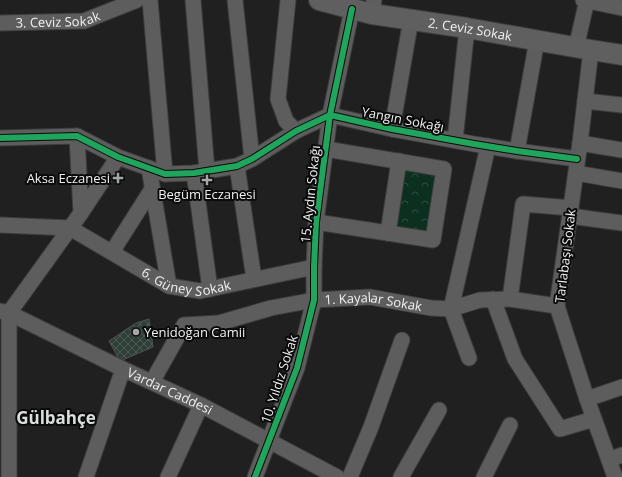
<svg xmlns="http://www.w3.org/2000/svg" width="622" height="477" viewBox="0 0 622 477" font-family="'Open Sans',sans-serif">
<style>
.forest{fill:url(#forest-crowns)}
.building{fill:url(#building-cross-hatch);stroke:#515251}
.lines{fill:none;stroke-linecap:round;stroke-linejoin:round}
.minor-casing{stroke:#3c3d3c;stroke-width:17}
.major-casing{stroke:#3c3d3c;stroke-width:22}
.minor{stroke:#5d5d5d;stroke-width:15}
.major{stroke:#5e5f5e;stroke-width:20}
.cycleway-casing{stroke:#090a09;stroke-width:8}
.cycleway{stroke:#20a55d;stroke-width:6}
.poi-dot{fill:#a6a8a7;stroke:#090a09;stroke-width:1.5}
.labels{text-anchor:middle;stroke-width:4;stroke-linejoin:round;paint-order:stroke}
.street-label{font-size:13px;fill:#eff1f0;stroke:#090a09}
.poi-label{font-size:13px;fill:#eff1f0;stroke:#090a09;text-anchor:end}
.district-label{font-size:17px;font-weight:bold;fill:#dadedc;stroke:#090a09}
</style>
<defs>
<pattern id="forest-crowns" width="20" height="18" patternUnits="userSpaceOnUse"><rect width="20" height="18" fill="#0b3020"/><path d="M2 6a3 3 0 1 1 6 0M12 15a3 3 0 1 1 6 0" fill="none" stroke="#2f4e41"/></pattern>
<pattern id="building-cross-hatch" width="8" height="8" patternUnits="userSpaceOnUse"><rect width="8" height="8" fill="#2f3f38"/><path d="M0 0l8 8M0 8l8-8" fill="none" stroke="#4d5b55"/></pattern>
</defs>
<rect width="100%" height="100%" fill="#1f201f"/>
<polygon class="forest" points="402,165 440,172 430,234 393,228"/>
<polygon class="building" points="149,319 153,347 120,361 109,341 136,323"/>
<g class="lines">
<defs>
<g id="minor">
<polyline points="150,0 165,174"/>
<polyline points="193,0 207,171"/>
<polyline points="235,0 252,159"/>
<polyline points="288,0 278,99 286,121 296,131"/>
<polyline points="583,0 622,8"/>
<polyline points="372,14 374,0"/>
<path id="s1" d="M0 23 84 21 137 0"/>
<polyline points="576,48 587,0"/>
<polyline points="591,50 580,143 557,306 587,399 615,477"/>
<polyline points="585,101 622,105"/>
<polyline points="392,129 411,19"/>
<polyline points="77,136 81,213"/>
<polyline points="0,138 77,136 118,157 165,174 194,173 237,166 252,159 296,131 330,115 392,129 474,144 517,151 577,159"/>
<polyline points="455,140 467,28"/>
<polyline points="580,143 622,150"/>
<polyline points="517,151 537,40"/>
<polyline points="237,166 254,279"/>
<polyline points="149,168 169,286"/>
<polyline points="194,173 210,289"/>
<polyline points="576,173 622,181"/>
<polyline points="570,216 622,223"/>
<polyline points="316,222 433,240 444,169 326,149"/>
<path id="s2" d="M0 225 70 228 169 286 200 291 314 267"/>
<polyline points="388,233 399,161"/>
<polyline points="112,252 152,189"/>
<polyline points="493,299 515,359 560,429 594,419"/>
<polyline points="510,299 523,204 571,208"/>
<path id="s3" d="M0 311 9 313 123 369 201 405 337 477"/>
<polyline points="469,358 451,309 488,146"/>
<path id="s4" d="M152 382 184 325 219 323 271 308 314 300 370 297 431 308 451 309 480 300 510 299 557 306"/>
<polyline points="587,399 622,387"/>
<polyline points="609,460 622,455"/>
<polyline points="9,477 9,313 81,213 118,157"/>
<polyline points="86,477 123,369"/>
<polyline points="168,477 201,405"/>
<polyline points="255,477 297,368 314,300 314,267 316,222 330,115 352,9"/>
<polyline points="350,477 371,427 402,340"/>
<polyline points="401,477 439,410"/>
<polyline points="484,477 510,425"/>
</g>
<g id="major">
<path id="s5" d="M319 0 372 14 467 28 591 50 622 55"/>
</g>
</defs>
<use href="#minor" class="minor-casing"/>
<use href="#major" class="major-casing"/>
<use href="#minor" class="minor"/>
<use href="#major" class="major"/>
<defs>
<g id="cycleway">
<polyline points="0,138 77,136 118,157 165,174 194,173 237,166 252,159 296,131 330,115 392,129 474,144 517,151 577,159"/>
<polyline points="255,477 297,368 314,300 314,267 316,222 330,115 352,9"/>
</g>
</defs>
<use href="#cycleway" class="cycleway-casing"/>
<use href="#cycleway" class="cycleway"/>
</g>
<g class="poi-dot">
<path d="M116 172h4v4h4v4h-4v4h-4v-4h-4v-4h4z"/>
<path d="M205 174h4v4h4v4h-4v4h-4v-4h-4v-4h4z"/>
<circle cx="136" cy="332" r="4"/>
</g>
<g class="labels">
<g class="street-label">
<text dy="5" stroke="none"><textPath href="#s1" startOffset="58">3. Ceviz Sokak</textPath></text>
<text dy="5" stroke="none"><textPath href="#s5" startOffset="154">2. Ceviz Sokak</textPath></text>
<text transform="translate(403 119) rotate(11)" y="5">Yangın Sokağı</text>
<text transform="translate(310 194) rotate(-84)" y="5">15. Aydın Sokağı</text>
<text transform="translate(565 256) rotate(-83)" y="5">Tarlabaşı Sokak</text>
<text dy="5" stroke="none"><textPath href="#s2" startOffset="201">6. Güney Sokak</textPath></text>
<text dy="5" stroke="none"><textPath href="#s4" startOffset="258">1. Kayalar Sokak</textPath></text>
<text transform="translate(279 379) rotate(-72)" y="5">10. Yıldız Sokak</text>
<text dy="5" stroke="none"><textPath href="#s3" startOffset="188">Vardar Caddesi</textPath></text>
</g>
<g class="poi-label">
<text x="110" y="183">Aksa Eczanesi</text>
<text x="207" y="199" text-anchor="middle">Begüm Eczanesi</text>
<text x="144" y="337" text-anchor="start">Yenidoğan Camii</text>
</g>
<g class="district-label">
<text x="56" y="424">Gülbahçe</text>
</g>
</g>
</svg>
